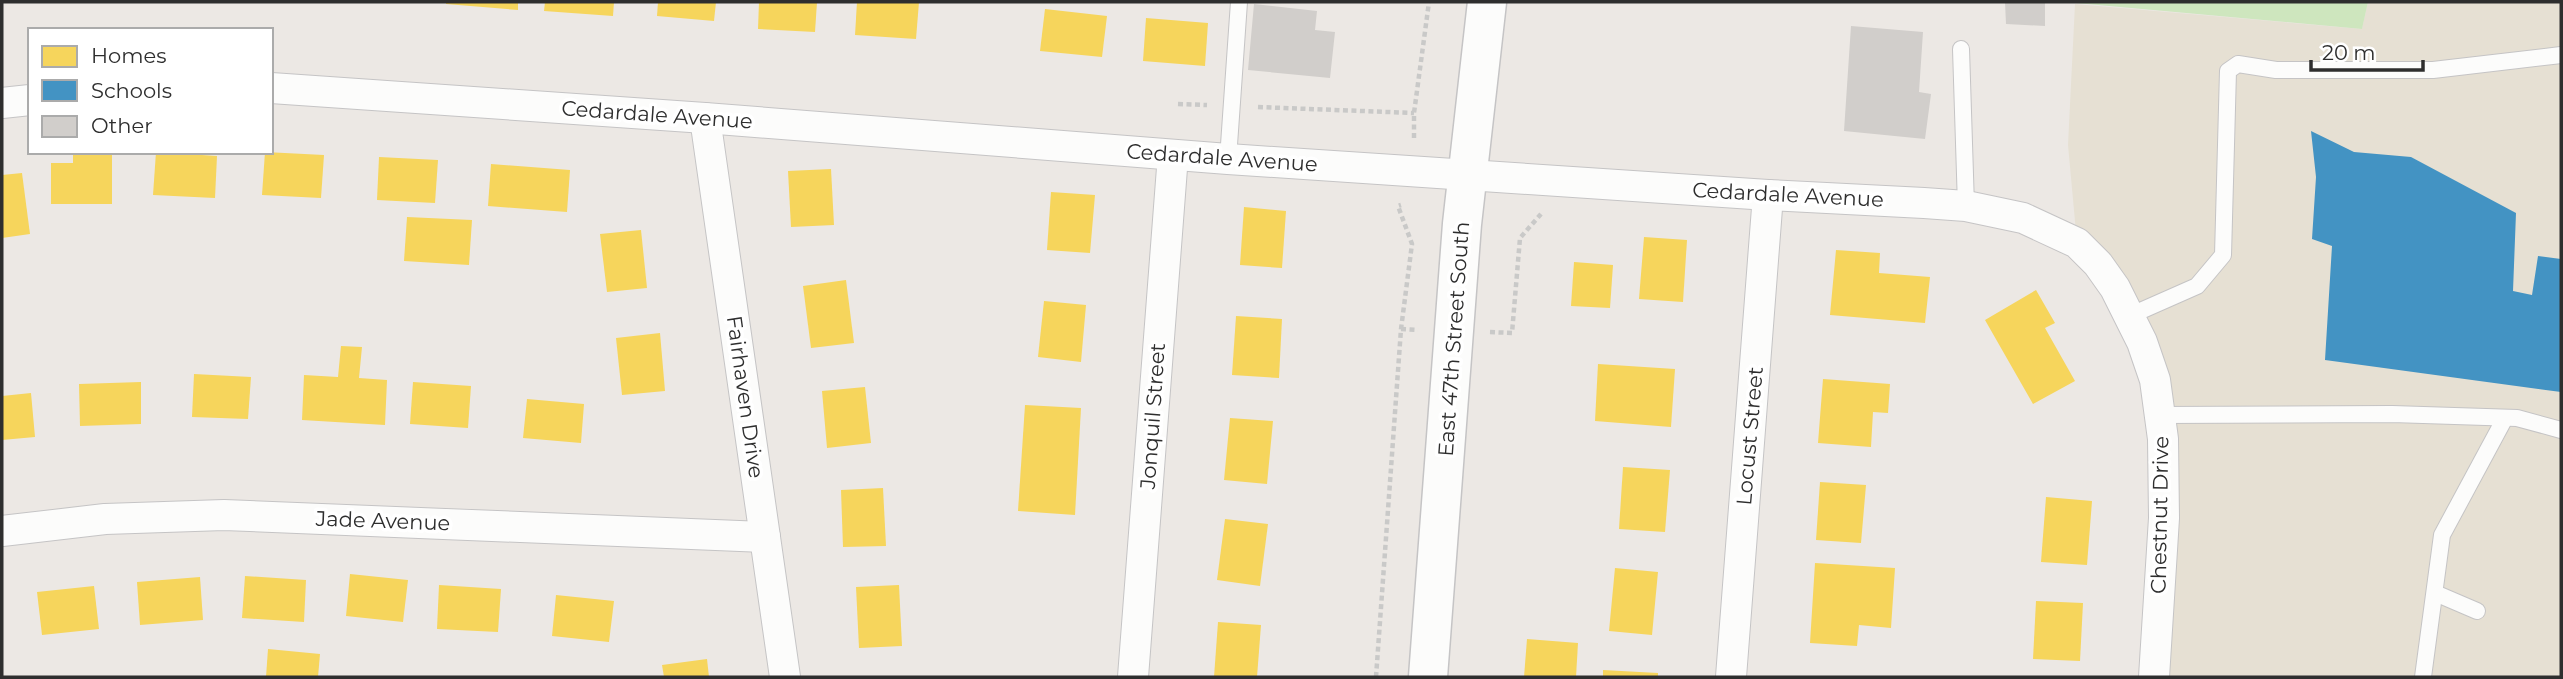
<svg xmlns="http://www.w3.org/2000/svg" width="2563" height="679" viewBox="0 0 2563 679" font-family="Montserrat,sans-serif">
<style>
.education{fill:#e6e0d3}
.green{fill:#cee6be}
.homes{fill:#f6d55c}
.schools{fill:#4393c3}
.building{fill:#d1cecb}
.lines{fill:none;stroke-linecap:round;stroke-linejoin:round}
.service-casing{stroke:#c5c4c5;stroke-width:18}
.minor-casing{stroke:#c5c4c5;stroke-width:32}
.secondary-casing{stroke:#c5c4c5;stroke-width:41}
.path{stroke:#c9c9c8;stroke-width:4.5;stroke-dasharray:5 3.5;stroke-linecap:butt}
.service{stroke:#fcfcfb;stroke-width:16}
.minor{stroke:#fcfcfb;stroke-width:30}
.secondary{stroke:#fcfcfb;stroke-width:38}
.labels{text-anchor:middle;stroke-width:7;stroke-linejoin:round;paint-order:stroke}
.street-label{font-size:21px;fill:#2e2e2e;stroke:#fff}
</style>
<rect width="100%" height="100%" fill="#ece8e4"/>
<polygon class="education" points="2368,2 2561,2 2561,677 2154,677 2155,380 2077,243 2068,145 2075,4 2362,29"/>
<polygon class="green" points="2065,2 2368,2 2362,29"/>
<g class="homes">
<polygon points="446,2 518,2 518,10 446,4"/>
<polygon points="545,2 614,2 613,16 544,11"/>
<polygon points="658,2 716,2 714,21 657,16"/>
<polygon points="759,2 817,2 815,32 758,29"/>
<polygon points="857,2 919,2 916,39 855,35"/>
<polygon points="1045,9 1107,16 1102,57 1040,51"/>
<polygon points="1146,18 1208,23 1205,66 1143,61"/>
<polygon points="156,152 217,156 215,198 153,195"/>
<polygon points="265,152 324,155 321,198 262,195"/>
<polygon points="73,155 112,155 112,204 51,204 51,163 73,163"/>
<polygon points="379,157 438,160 435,203 377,200"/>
<polygon points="491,164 570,170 567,212 488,206"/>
<polygon points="831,169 834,225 791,227 788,171"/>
<polygon points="22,173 30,234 2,238 2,175"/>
<polygon points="1051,192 1095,195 1090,253 1047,250"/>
<polygon points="1244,207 1286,211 1282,268 1240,265"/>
<polygon points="407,217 472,220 469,265 404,261"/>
<polygon points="641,230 647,288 607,292 600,234"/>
<polygon points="1644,237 1687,240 1683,302 1639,299"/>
<polygon points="1836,250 1880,253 1879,273 1930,277 1925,323 1830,315"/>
<polygon points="1574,262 1613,265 1610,308 1571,306"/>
<polygon points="846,280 854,343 811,348 803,286"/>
<polygon points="2036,290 2055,323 2045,328 2075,381 2033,404 1985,320"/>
<polygon points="1044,301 1086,305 1081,362 1038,357"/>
<polygon points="1236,316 1282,319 1279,378 1232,375"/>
<polygon points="660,333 665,391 622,395 616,338"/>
<polygon points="341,346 362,347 359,378 387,380 385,425 302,420 304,375 338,377"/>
<polygon points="1598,364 1675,369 1671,427 1595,421"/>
<polygon points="194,374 251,377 248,419 192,417"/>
<polygon points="1823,379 1890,384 1888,413 1873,412 1871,447 1818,443"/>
<polygon points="141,382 141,424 80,426 79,384"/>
<polygon points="413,382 471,386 468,428 410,424"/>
<polygon points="865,387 871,443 827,448 822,391"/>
<polygon points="31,393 35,437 2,440 2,396"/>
<polygon points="527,399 584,404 581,443 523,438"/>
<polygon points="1025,405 1081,408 1075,515 1018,511"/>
<polygon points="1230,418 1273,421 1267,484 1224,480"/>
<polygon points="1623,467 1670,470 1665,532 1619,529"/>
<polygon points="1820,482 1866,485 1861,543 1816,540"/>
<polygon points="883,488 886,546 843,547 841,490"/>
<polygon points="2046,497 2092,501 2087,565 2041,562"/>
<polygon points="1225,519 1268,524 1260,586 1217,580"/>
<polygon points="1815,563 1895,568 1891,628 1859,625 1857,646 1810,643"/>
<polygon points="1615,568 1658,572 1652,635 1609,631"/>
<polygon points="350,574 408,580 403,622 346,616"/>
<polygon points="245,576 306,580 304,622 242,618"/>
<polygon points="200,577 203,620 140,625 137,582"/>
<polygon points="439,585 501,589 498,632 437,629"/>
<polygon points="899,585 902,646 859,648 856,587"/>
<polygon points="94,586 99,629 42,635 37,592"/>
<polygon points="556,595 614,601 609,642 552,636"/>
<polygon points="2036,601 2083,603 2080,661 2033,659"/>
<polygon points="1218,622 1261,625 1257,677 1214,677"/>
<polygon points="1527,639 1578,643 1576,677 1524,677"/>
<polygon points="268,649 320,654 318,677 266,677"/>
<polygon points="707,659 709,677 664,677 662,665"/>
<polygon points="1603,670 1658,673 1658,677 1603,677"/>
</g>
<polygon class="schools" points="2311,131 2354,152 2411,157 2516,213 2513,291 2532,295 2538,256 2561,259 2561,392 2325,360 2332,246 2312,239 2316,177"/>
<g class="building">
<polygon points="2005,2 2045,2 2045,26 2006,24"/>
<polygon points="1254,4 1317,11 1315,30 1335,32 1330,78 1248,70"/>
<polygon points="1851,26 1923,32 1919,92 1931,94 1925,139 1844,131"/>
</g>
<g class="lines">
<defs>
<g id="service">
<polyline points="1961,49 1966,206"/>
<polyline points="1228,159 1239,2"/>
<polyline points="2129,316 2197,286 2223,255 2228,71 2238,64 2276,70 2433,70 2561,55"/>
<polyline points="2160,415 2392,414 2517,418 2561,430"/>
<polyline points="2435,593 2477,611"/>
<polyline points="2423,677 2442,535 2505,418"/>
</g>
<g id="minor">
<polyline points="271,88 705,118 1228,159 1768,195 1924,203 1966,206 2023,218 2077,243 2098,264 2115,288 2142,342 2155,380 2163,439 2164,518 2154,677"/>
<polyline points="2,103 30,100"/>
<polyline points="705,118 785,677"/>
<polyline points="2,531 105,519 224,515 765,537"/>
<polyline points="1133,677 1173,155"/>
<polyline points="1731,677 1768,195"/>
</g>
<polyline id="secondary" points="1428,677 1462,224 1487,2"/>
</defs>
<use href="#service" class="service-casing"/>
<use href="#minor" class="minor-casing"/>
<use href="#secondary" class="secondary-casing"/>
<g class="path">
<polyline points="1178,104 1207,105"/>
<polyline points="1258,107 1414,113"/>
<polyline points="1414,138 1414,113 1429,2"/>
<polyline points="1401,329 1418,330"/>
<polyline points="1490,332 1512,333 1520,238 1541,214"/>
<polyline points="1376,677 1401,329 1412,244 1398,206 1401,205"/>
</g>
<use href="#service" class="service"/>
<use href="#minor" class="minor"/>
<use href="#secondary" class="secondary"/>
</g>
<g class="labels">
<g class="street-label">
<text transform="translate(657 115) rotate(4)" y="7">Cedardale Avenue</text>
<text transform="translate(1222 158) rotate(4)" y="7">Cedardale Avenue</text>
<text transform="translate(1788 195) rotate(3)" y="7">Cedardale Avenue</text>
<text transform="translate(1454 339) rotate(-86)" y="7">East 47th Street South</text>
<text transform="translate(745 397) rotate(82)" y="7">Fairhaven Drive</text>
<text transform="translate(1153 416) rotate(-86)" y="7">Jonquil Street</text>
<text transform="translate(1750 436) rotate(-85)" y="7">Locust Street</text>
<text transform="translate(2160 515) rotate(-89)" y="7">Chestnut Drive</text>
<text transform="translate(383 521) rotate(2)" y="7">Jade Avenue</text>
</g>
</g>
<rect width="2563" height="679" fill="none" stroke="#2e2e2e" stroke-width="7"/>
<rect x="28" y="28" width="245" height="126" fill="#ffffff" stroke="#ababab" stroke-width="2"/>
<rect x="42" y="46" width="35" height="21" fill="#f6d55c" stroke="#ababab" stroke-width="2"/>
<text x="91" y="63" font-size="21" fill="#2e2e2e">Homes</text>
<rect x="42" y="80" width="35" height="21" fill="#4393c3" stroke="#ababab" stroke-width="2"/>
<text x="91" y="98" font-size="21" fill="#2e2e2e">Schools</text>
<rect x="42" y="116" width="35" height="21" fill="#d1cecb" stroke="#ababab" stroke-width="2"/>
<text x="91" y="133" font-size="21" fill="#2e2e2e">Other</text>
<path d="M2311 60v10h112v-10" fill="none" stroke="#2e2e2e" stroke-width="3.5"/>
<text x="2322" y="60" font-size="21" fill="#2e2e2e" stroke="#ffffff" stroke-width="5" paint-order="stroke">20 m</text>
</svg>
